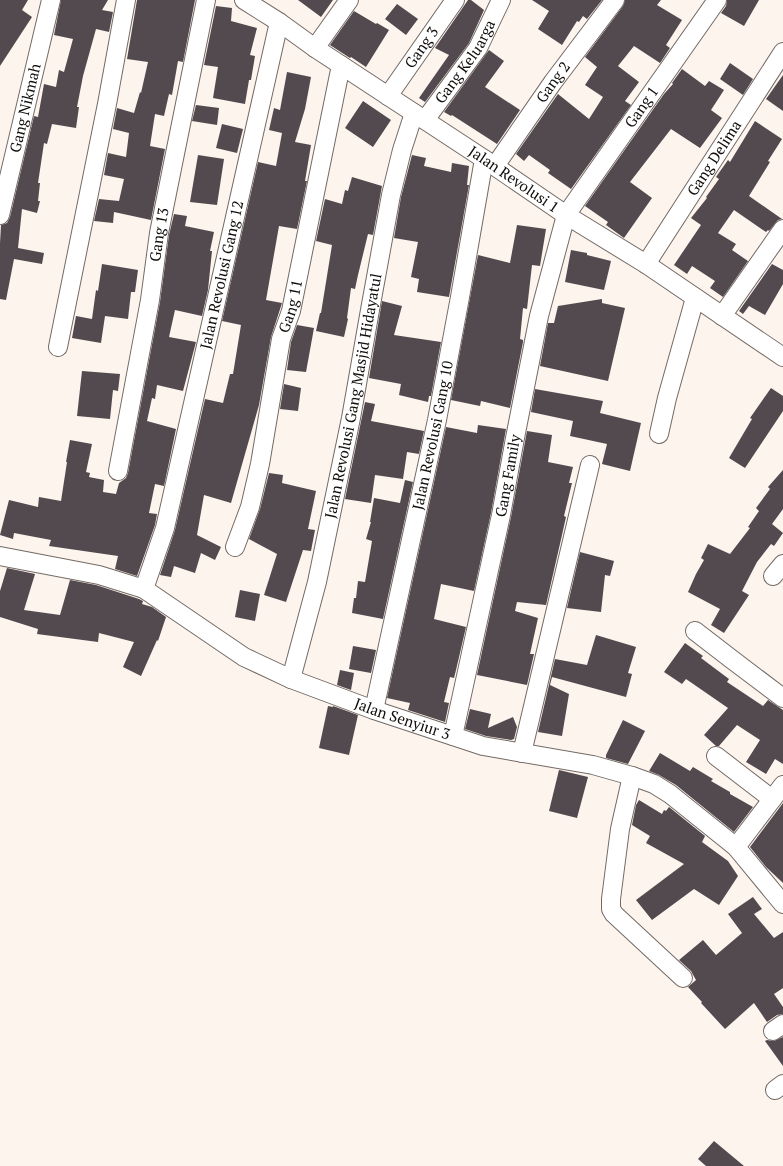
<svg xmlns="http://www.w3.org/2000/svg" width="783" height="1166" viewBox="0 0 783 1166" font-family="'PT Serif',serif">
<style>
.building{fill:#524a4f}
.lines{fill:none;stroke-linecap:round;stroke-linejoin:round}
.street-casing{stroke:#736a65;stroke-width:20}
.street{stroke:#fff;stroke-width:18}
.labels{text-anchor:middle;stroke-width:5;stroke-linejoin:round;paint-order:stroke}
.street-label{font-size:15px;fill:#100d0b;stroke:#fff}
</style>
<rect width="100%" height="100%" fill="#fdf4ee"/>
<g class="building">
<polygon points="0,0 28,0 22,10 32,17 0,66"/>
<polygon points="61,0 108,0 102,10 113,12 109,32 96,29 83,76 77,107 79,107 76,128 52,124 47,144 44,143 38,183 40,183 38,201 40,201 37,213 22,209 18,248 44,253 42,264 14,259 6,300 0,299 0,243 1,225 7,223 10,217 34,116 38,117 44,84 56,87 59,70 64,72 73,39 54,35"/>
<polygon points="137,0 195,0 183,62 178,61 172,95 169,94 164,116 155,114 150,146 165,149 151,220 114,212 113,223 94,221 99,199 119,201 124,179 104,175 108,153 126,157 129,133 113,129 117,108 134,113 140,92 141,93 148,62 127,59"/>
<polygon points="298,0 333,0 321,17"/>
<polygon points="468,0 471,0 484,10 469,43 425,102 419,98 449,55 435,48"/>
<polygon points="532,0 602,0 587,19 583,16 579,22 577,21 562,45 538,29 549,11"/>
<polygon points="625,0 661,0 657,5 682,20 666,45 670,48 660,63 634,46 618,66 639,82 625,101 631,105 571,189 548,173 550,170 529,155 524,161 516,154 558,94 589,119 603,97 585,85 597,67 585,57 623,6"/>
<polygon points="727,0 759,0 744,26 721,13 726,6"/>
<polygon points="397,4 418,19 406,35 385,19"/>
<polygon points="216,6 232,8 231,21 257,28 250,55 255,56 251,80 249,80 245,104 213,98 218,67 204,65"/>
<polygon points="354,11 376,24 377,23 389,30 366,67 351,57 350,58 330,45"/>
<polygon points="489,50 504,61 485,87 520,110 497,144 452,115 451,116 444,112"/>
<polygon points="730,63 753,79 743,95 720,79"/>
<polygon points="682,69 705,86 709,81 724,90 711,110 722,118 700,148 671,129 630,182 652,198 624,238 606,225 608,222 585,206 664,94 673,84 672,83"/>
<polygon points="287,72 311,77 305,109 295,142 311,145 305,181 307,181 297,229 279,226 266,300 282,303 271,337 259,405 231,503 204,495 197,535 221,547 215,560 201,553 195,573 174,566 171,577 160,575 175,530 205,399 223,403 230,374 233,374 241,325 222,321 258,162 276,166 282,133 269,130 274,108 280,110"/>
<polygon points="783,75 783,111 766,99"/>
<polygon points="363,101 391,120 373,147 345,128"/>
<polygon points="196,105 219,108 217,125 192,121"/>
<polygon points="755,121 782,139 768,161 770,162 749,196 782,219 778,220 769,231 768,230 766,232 734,210 718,233 736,244 732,250 748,261 723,297 710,288 715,281 692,266 687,274 674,265 701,225 691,218 707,198 706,197 719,179 716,177 728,160 730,162"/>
<polygon points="222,124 243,129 237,153 216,148"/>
<polygon points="198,155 224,159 217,205 190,202"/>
<polygon points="412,155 426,158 424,166 451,172 452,163 469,166 467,185 469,185 449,297 417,292 419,279 411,277 418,242 394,238 401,197"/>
<polygon points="352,177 382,186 373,235 368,234 358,275 355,289 351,288 347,318 348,319 344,337 316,331 320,313 321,313 332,245 316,241 325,199 342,204 345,190 348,191"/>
<polygon points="174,214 187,216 185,226 214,232 210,251 212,251 208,290 202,316 175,310 169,337 196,342 183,391 157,385 155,399 152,398 147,421 176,429 164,486 155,484 149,513 157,514 155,525 137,576 115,569 118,556 49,546 51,540 14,533 13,539 0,535 9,500 38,507 39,497 61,501 67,462 66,462 70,440 92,444 86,472 90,473 89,477 104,480 103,492 116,494 119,483 126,478 128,473 160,302 169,235"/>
<polygon points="517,225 546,229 540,266 532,265 527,309 523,308 520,339 523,340 523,342 510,408 481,401 480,406 451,400 478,255 510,263"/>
<polygon points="571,250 587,253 587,255 611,261 604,290 565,282"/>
<polygon points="102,264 138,270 135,292 131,292 128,319 105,316 101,343 72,338 76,316 92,319 96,290 98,291"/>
<polygon points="772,264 783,270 783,284 765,315 749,306 743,314 739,311"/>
<polygon points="602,299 602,303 625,308 608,381 540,366 548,323 554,323 558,306"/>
<polygon points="382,301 402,306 394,335 441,342 431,396 429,396 428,402 399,395 401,384 369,378"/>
<polygon points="297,325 314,328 306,372 287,370 291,342"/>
<polygon points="82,371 120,374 118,391 113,390 110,419 77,416"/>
<polygon points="284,384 301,388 298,411 280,409"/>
<polygon points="771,388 783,396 783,411 745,468 729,458 752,419 750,418"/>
<polygon points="535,389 603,401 600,413 641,423 630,471 602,464 607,444 570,436 573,421 531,412"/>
<polygon points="365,402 375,404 371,421 424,431 419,454 407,452 403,479 375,475 371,503 345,499"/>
<polygon points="478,425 506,429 491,513 474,591 441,584 434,619 466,627 456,670 454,678 450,677 444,702 449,703 445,722 408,710 410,703 387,698 446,427 477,433"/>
<polygon points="527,431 552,435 548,462 573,467 569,483 572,483 564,516 566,517 562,535 546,605 517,602 515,611 538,618 530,654 534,654 527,685 477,675 511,517"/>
<polygon points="783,470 783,509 772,524 783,533 774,546 771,544 757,562 742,591 749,595 724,633 711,625 720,609 688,592 696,574 704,560 701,558 708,544 730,554 750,528 748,527 759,511 756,508 770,489 768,487"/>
<polygon points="269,473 283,475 282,483 316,491 308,529 315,530 311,551 303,550 286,602 264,595 277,554 249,539 260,509"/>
<polygon points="405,480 413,482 383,619 352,613 354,598 356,598 358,581 365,582 372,541 366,539 371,522 370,522 374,498 400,503"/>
<polygon points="580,552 614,561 610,576 605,575 601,612 567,608"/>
<polygon points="7,568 35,574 24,610 60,615 70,580 96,585 139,599 143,601 142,604 152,607 166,617 158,641 157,640 141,676 123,667 134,642 99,633 98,642 37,634 38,629 0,617 0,591"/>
<polygon points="240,590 260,594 255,621 235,617"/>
<polygon points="596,635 636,647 628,673 632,674 626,697 552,677 550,685 569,694 562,736 538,732 555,659 587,665"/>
<polygon points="685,643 703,656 701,658 729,679 727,682 763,706 768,700 783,710 783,764 775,759 766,774 746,762 760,740 737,725 719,746 716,746 704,735 728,708 686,679 682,684 664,672"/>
<polygon points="353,646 376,650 371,673 349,669"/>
<polygon points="340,670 354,673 351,690 337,685"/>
<polygon points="328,706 333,707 333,706 358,715 349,755 319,748"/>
<polygon points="470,709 491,714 488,728 513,717 517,727 514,739 511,740 486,736 465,729"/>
<polygon points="623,720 645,731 628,764 606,758 606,755"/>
<polygon points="660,753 690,771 693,767 713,779 711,781 730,792 730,794 753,807 734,832 676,785 659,775 649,771"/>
<polygon points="559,770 588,777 577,818 549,811"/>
<polygon points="639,800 662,814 664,810 666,811 669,807 705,836 702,842 728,861 738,876 719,905 694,889 652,920 636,900 684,864 646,843 650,836 632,825 636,805"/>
<polygon points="783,803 783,883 766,867 750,847"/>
<polygon points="753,897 762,909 754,914 774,938 783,932 783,988 774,994 783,1007 783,1014 777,1015 767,1022 754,1003 725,1029 701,1003 702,1002 688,987 696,980 691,971 679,960 703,940 716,955 742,933 728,914"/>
<polygon points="783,1037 783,1066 765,1041 767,1040 774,1041"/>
<polygon points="714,1141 744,1166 706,1166 698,1159"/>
</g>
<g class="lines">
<defs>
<g id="street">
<path id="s1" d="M244 0 279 22 315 48 484 159 566 215 646 264 783 357"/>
<polyline points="315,48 349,0"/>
<path id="s2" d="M388 96 455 0"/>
<path id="s3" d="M425 120 478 48 501 0"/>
<path id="s4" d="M495 166 553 82 615 0"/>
<path id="s5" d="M0 215 51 0"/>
<path id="s6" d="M646 264 783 52"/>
<polyline points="722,316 783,229"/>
<polyline points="58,347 107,104 126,0"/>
<polyline points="659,434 667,398 695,298"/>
<path id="s7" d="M118 471 150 300 159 233 206 0"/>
<path id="s8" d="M235 547 250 507 260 464 281 339 291 311 341 65"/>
<path id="s9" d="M0 556 99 575 144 589 244 657 291 679 374 710 483 746 593 765 632 776 654 784 670 794 736 847 783 904"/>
<polyline points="773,576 783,564"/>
<path id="s10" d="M144 589 165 528 279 22"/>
<polyline points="695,631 730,658 783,698"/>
<path id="s11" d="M291 679 317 582 351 418 370 310 391 195 402 150 414 113"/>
<path id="s12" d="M374 710 437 420 460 297 484 159"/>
<path id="s13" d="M453 736 501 515 515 438 539 316 566 215 717 0"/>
<polyline points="522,753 590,465"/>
<polyline points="716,756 772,799"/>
<polyline points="632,776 620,829 611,899 611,909 614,914 683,978"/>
<polyline points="736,847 783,785"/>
<polyline points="773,1031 783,1024"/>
<polyline points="775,1090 783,1084"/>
</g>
</defs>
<use href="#street" class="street-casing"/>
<use href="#street" class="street"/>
</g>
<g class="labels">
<g class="street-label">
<text dy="5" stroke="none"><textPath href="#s2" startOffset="59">Gang 3</textPath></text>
<text dy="5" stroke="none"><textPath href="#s3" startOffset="71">Gang Keluarga</textPath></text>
<text dy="5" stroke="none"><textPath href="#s4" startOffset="102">Gang 2</textPath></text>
<text dy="5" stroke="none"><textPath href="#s5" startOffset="110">Gang Nikmah</textPath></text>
<text dy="5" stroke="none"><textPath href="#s13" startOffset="665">Gang 1</textPath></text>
<text dy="5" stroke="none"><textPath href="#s6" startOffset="126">Gang Delima</textPath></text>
<text dy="5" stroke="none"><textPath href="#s1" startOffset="324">Jalan Revolusi 1</textPath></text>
<text dy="5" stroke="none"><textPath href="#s7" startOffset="240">Gang 13</textPath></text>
<text dy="5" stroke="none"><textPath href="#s10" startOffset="324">Jalan Revolusi Gang 12</textPath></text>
<text dy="5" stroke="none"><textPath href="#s8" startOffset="248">Gang 11</textPath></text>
<text dy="5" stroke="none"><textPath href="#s11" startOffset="290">Jalan Revolusi Gang Masjid Hidayatul</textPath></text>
<text dy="5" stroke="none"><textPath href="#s12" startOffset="281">Jalan Revolusi Gang 10</textPath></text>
<text dy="5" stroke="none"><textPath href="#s13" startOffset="266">Gang Family</textPath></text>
<text dy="5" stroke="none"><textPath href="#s9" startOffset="439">Jalan Senyiur 3</textPath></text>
</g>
</g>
</svg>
